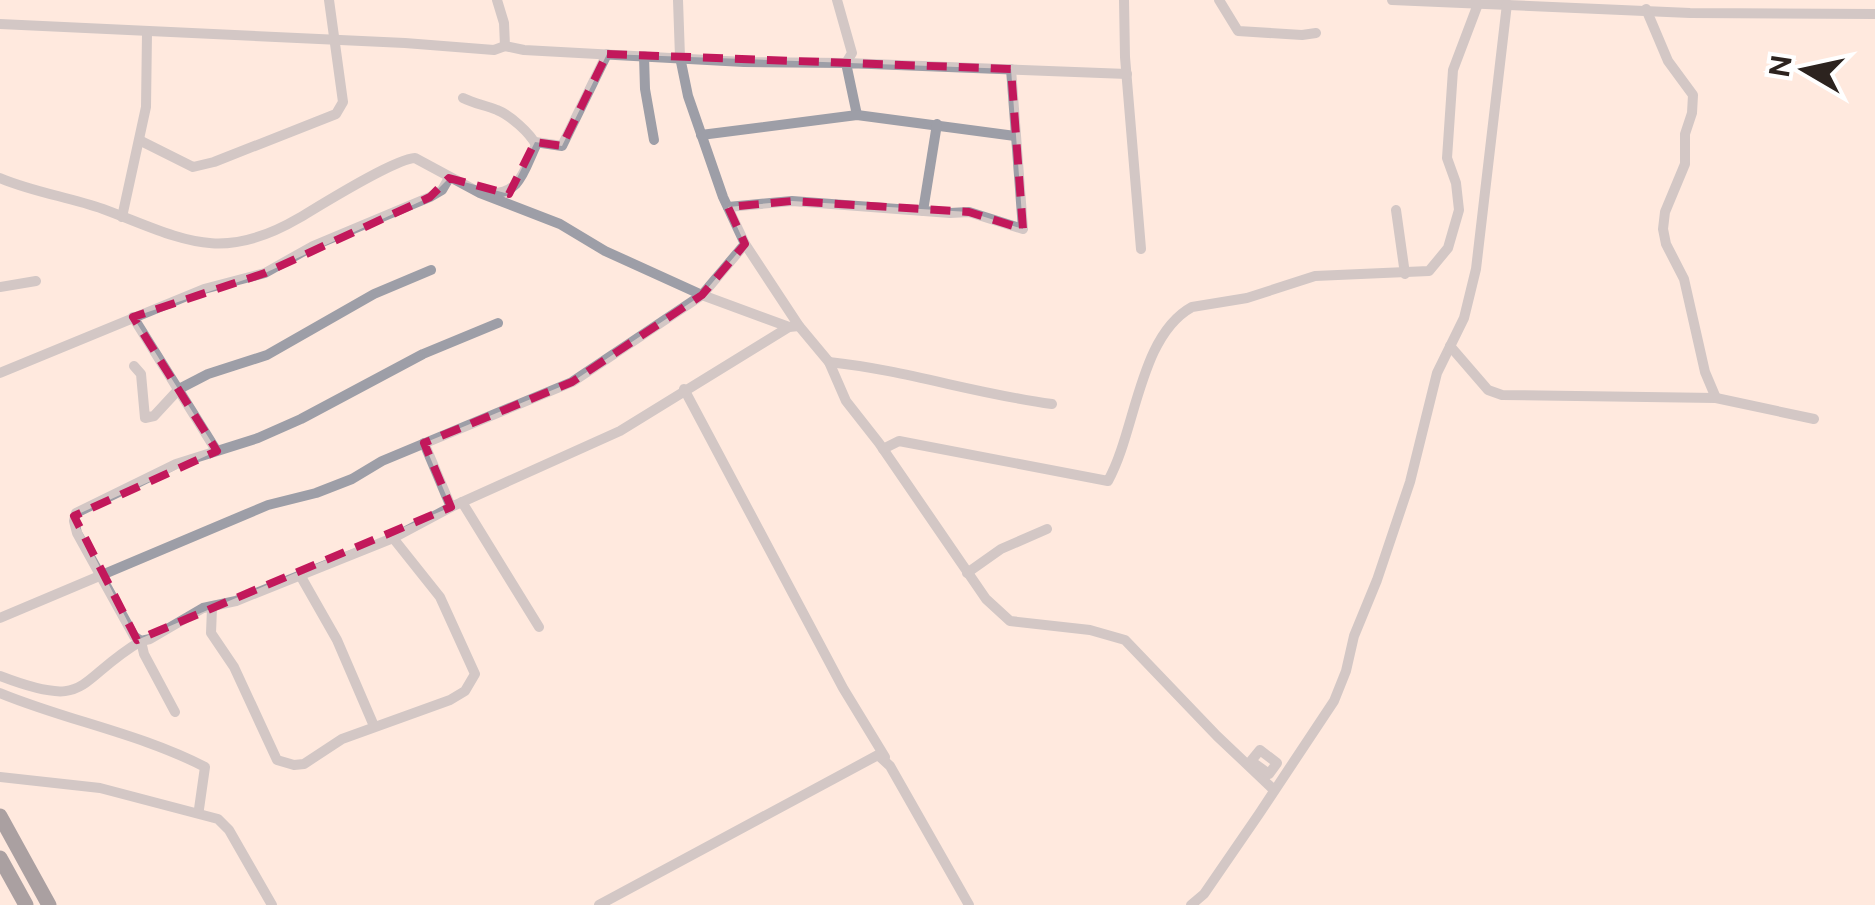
<svg xmlns="http://www.w3.org/2000/svg" width="1875" height="905" viewBox="0 0 1875 905" font-family="'Public Sans',sans-serif">
<style>
.lines{fill:none;stroke-linecap:round;stroke-linejoin:round}
.minor{stroke:#9d9ea7;stroke-width:10}
.highway{stroke:#444758;stroke-width:15}
.marked{fill:none;stroke:#c2185b;stroke-width:8;stroke-dasharray:20 12;stroke-linejoin:round}
</style>
<rect width="100%" height="100%" fill="#ffe9de"/>
<g class="lines">
<g class="minor">
<polyline points="497,0 504,23 505,46 524,50 744,62 846,63 852,53 837,0"/>
<polyline points="678,0 680,57 688,96 723,197 745,244 799,326 829,362 846,401 879,443 986,599 1010,621 1090,630 1125,640 1217,736 1273,789"/>
<polyline points="1124,0 1125,57 1141,249"/>
<polyline points="1219,0 1238,31 1302,35 1316,33"/>
<polyline points="1392,0 1690,13 1875,14"/>
<polyline points="1646,9 1668,61 1693,95 1692,113 1685,134 1685,164 1665,212 1663,229 1666,244 1684,279 1705,372 1716,398"/>
<polyline points="0,24 405,43 494,50 505,46"/>
<polyline points="644,56 645,89 654,140"/>
<path d="M463 98C475 104 485 105 497 110 510 115 530 133 536 145 524 170 520 196 488 193"/>
<polyline points="857,115 846,63 1127,74"/>
<polyline points="701,135 857,115 1015,136"/>
<polyline points="141,141 193,167 214,162 336,114 343,102 329,0"/>
<polyline points="535,142 562,146 607,54"/>
<path d="M0 178C33 192 69 197 103 209 181 238 219 265 299 218 321 205 394 159 415 158L480 193 560 224 605 251 702 295 789 327"/>
<polyline points="728,207 792,201 950,213 969,212 1023,229 1011,69"/>
<polyline points="1396,210 1405,274"/>
<polyline points="923,211 937,124"/>
<polyline points="122,217 146,107 147,33"/>
<polyline points="0,287 36,281"/>
<polyline points="133,317 216,450"/>
<polyline points="498,323 423,354 301,419 258,438 176,464 76,513 74,521 77,533 134,636 141,641 150,639 203,608 236,601 393,538 451,507 620,431 789,327 799,326"/>
<polyline points="1450,346 1488,390 1502,395 1716,398 1814,419"/>
<path d="M829 362C905 370 976 394 1052 404"/>
<polyline points="134,366 141,374 145,418 154,416 179,389 208,374 267,355 374,294 431,270"/>
<polyline points="0,373 204,289 265,273 313,246 430,197 442,190 449,178"/>
<polyline points="684,389 843,688 885,757"/>
<polyline points="424,443 451,507"/>
<path d="M883 449 899 441 1108 481C1136 431 1139 336 1192 307L1247 298 1315 276 1429 271 1448 248 1459 210 1456 183 1447 158 1453 70 1478 4"/>
<polyline points="462,502 539,627"/>
<polyline points="967,573 1001,549 1047,529"/>
<polyline points="300,575 337,640 374,726"/>
<polyline points="212,608 211,633 234,667 277,760 294,765 304,764 342,739 450,700 465,691 475,674 440,597 393,538"/>
<polyline points="0,618 268,505 316,493 352,479 382,461 572,382 702,295 745,244"/>
<path d="M0 676C91 711 74 681 141 641L144 654 175 712"/>
<path d="M0 693C68 721 139 733 205 767L199 809"/>
<polygon points="1260,750 1277,763 1269,774 1251,761"/>
<polyline points="0,777 100,788 218,819 229,830 272,905"/>
<polyline points="599,905 878,755 890,766 969,905"/>
<polyline points="1191,905 1204,894 1259,814 1334,701 1346,671 1354,636 1377,580 1410,482 1437,373 1464,318 1476,269 1507,4"/>
</g>
<g class="highway">
<polyline points="0,816 49,905"/>
<polyline points="0,858 26,905"/>
</g>
</g>
<path d="M0 0H1875V905H0ZM607 54 1011 69 1023 229 969 212 792 201 728 207 745 244 702 295 572 382 424 443 451 507 137 640 74 516 217 451 133 317 265 273 430 197 449 178 509 194 535 142 562 146Z" fill="#ffe9de" fill-opacity=".55" fill-rule="evenodd"/>
<path class="marked" d="M607 54 1011 69 1023 229 969 212 792 201 728 207 745 244 702 295 572 382 424 443 451 507 137 640 74 516 217 451 133 317 265 273 430 197 449 178 509 194 535 142 562 146Z"/>
<g transform="translate(1805 70) rotate(279)" stroke="#ffffff" stroke-width="8" paint-order="stroke">
<path d="M0-8L18 38L0 25L-18 38Z" fill="#2c231f"/>
<text y="-15" font-size="28" font-weight="bold" text-anchor="middle" fill="#2c231f">N</text>
</g>
</svg>
